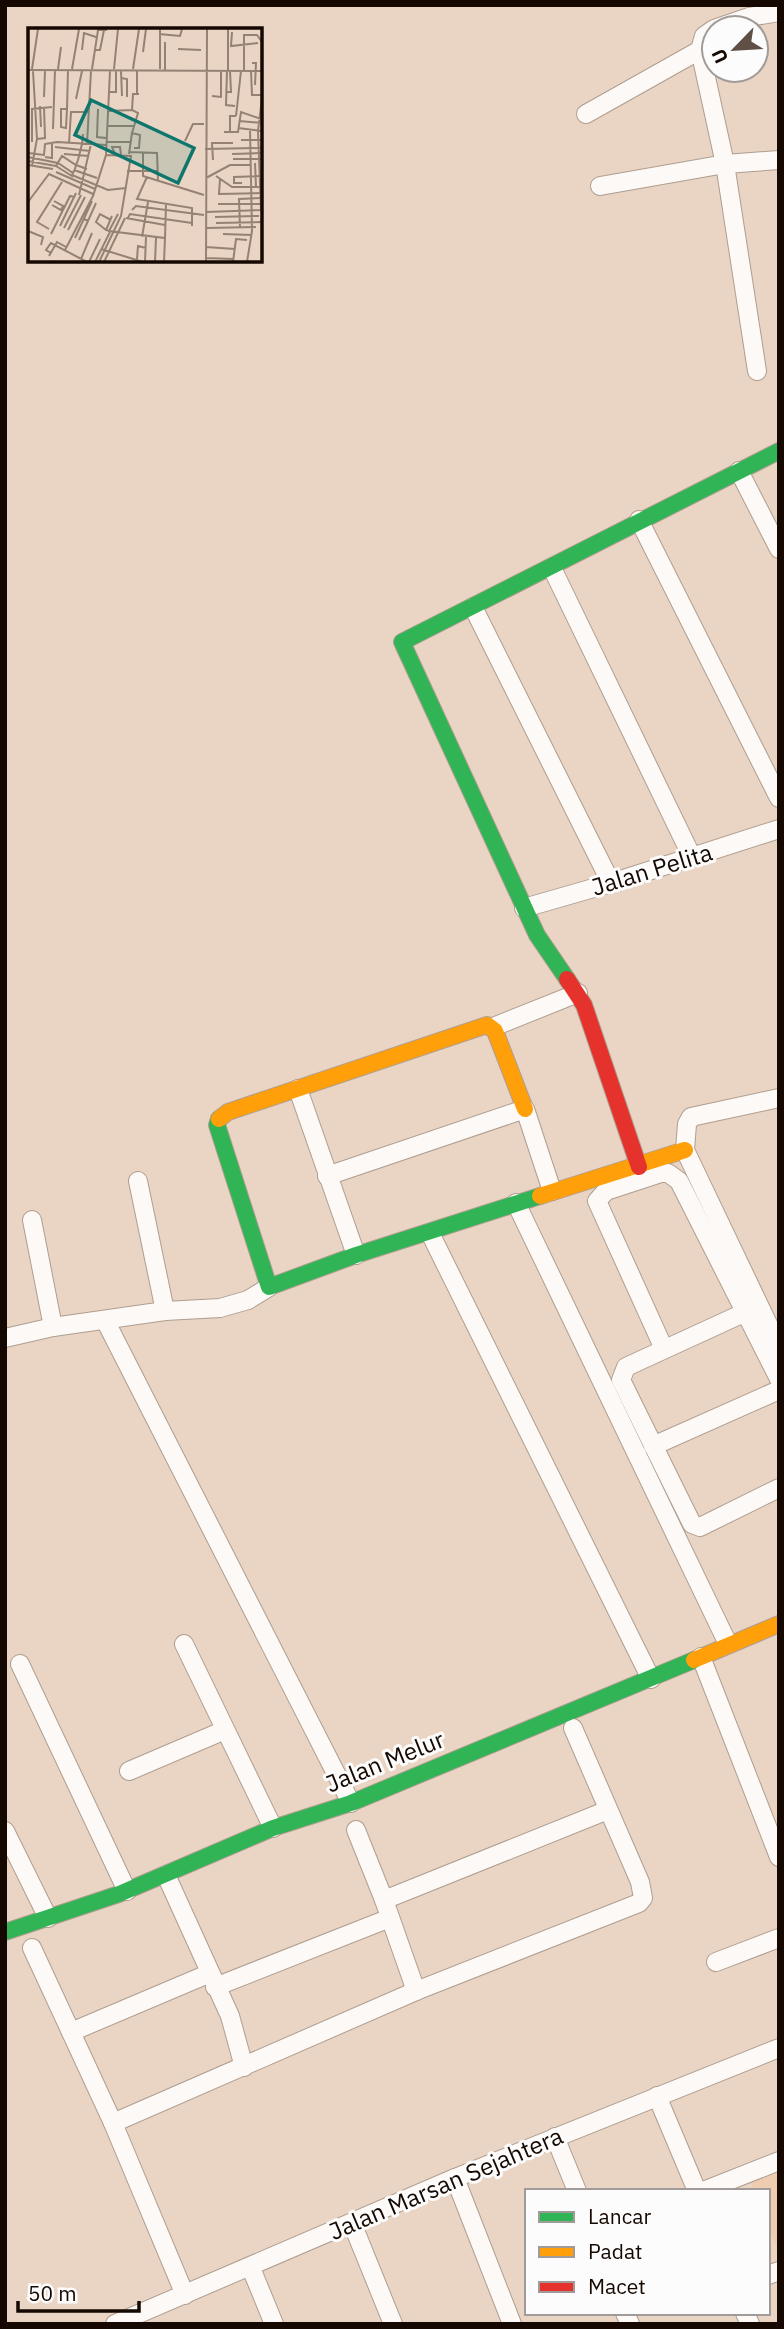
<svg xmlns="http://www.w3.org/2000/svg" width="784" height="2329" viewBox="0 0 784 2329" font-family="'IBM Plex Sans',sans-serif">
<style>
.built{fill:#eeccb0}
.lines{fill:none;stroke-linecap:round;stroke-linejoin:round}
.street-casing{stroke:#af9e90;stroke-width:20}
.fast-casing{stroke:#af9e90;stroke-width:18}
.slow-casing{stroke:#af9e90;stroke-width:18}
.jam-casing{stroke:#af9e90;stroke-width:18}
.street{stroke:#fcf9f6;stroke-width:18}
.fast{stroke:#30b455;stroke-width:16}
.slow{stroke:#ff9f0a;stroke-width:16}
.jam{stroke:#e5322d;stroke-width:16}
.labels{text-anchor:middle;stroke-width:6;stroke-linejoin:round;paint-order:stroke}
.street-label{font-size:24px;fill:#150801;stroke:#fcfcfc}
.inset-road{fill:none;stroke:#958275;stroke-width:2}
.view{fill:#0f766e;fill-opacity:0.15;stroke:#0f766e;stroke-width:3.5}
.inset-edge{fill:none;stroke:#150801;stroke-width:3.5}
</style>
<rect width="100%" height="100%" fill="#ead4c3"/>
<polygon class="built" points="779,2169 779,2252 768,2226 768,2191 754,2191 750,2181"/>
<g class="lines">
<defs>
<g id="street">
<polyline points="717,28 749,17 779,12"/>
<polyline points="700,50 725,164 757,371"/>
<polyline points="586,114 700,50 704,36 714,29"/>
<polyline points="600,186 725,164 779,160"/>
<polyline points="739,471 779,549"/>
<polyline points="639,520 779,798"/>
<polyline points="552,568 692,857"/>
<polyline points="473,607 611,883"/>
<polyline points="524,908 611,883 779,829"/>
<polyline points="493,1027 578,993"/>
<polyline points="298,1089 356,1255"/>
<polyline points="779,1098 691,1117 687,1124 685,1150 779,1347"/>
<polyline points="327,1176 525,1109 552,1191"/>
<polyline points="138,1181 165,1311"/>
<polyline points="516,1203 728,1644"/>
<polyline points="32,1220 53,1327"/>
<polyline points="430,1233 651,1679"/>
<polyline points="759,1306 626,1367 621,1380 692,1524 700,1527 779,1488"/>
<polyline points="106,1322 351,1803"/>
<polyline points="5,1338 53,1327 165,1311 220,1308 248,1300 269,1287"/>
<polyline points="664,1349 597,1201 606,1191 661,1173 668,1173 679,1181 779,1379"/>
<polyline points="653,1446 779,1390"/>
<polyline points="184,1644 273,1828"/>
<polyline points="701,1657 779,1857"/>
<polyline points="20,1664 127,1891"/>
<polyline points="129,1771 225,1730"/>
<polyline points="356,1830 384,1900"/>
<polyline points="5,1831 48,1918"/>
<polyline points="166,1875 230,2016 244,2067"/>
<polyline points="32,1948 113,2123 185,2295"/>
<polyline points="716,1962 779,1938"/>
<polyline points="215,1987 390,1918"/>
<polyline points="416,1991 384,1900 608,1810"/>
<polyline points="71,2032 208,1974"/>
<polyline points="657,2096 697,2191"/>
<polyline points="113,2123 416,1991 639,1903 643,1898 640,1882 573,1728"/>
<polyline points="555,2137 577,2191"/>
<polyline points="455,2178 512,2324"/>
<polyline points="703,2191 779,2161"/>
<polyline points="352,2223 393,2324"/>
<polyline points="251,2268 274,2324"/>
<polyline points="768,2275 779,2271"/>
<polyline points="625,2313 630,2324"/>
<polyline points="745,2313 750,2324"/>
<polyline points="115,2324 455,2178 779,2048"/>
</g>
<g id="fast">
<polyline points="567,979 537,935 402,642 779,451"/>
<polyline points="219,1119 217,1125 269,1287 356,1255 540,1196"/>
<polyline points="5,1932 119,1894 273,1828 351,1803 694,1660"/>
</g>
<g id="slow">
<polyline points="219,1119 228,1112 487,1025 495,1031 525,1109"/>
<polyline points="540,1196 685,1150"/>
<polyline points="694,1660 779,1624"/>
</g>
<polyline id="jam" points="567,979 584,1005 639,1167"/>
</defs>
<use href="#street" class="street-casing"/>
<use href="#fast" class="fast-casing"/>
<use href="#slow" class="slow-casing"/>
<use href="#jam" class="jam-casing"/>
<use href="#street" class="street"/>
<use href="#fast" class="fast"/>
<use href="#slow" class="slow"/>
<use href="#jam" class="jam"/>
</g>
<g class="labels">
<g class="street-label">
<text transform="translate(652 870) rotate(-17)" y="8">Jalan Pelita</text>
<text transform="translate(385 1762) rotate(-22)" y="8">Jalan Melur</text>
<text transform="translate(446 2184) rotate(-23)" y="8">Jalan Marsan Sejahtera</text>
</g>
</g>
<g transform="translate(28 28)">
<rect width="234" height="234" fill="#ead4c3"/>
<path class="inset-road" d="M204 4 203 18 230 15M131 6 152 8 154 1M137 14V42M150 21 173 22M54 22 56 5 68 9M67 22H72L76 2M115 24 118 1M224 35H228L227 57M4 41 10 1M30 41 33 19M44 41 51 1M64 41 70 2H79M86 41 90 1M105 41 111 1M132 41V1M0 42 234 43M93 43 94 68M109 43V66M199 43 198 77 207 78M200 43V1M216 43V7H229L234 14M223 43 224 67H234M93 50 99 51V69M81 64H88V43M199 64H203L202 43M184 68 193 69V44M16 69 17 43M48 71 54 43M12 78 13 99M33 81H39L38 100 33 99ZM39 81 40 42M70 81 69 109 78 110M80 83 104 82M208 88 213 43M211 93 234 95M79 98H106M210 100 234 103M25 101 27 42M196 104H210L213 84 233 91M202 104V88H208M104 105 110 85 104 82 105 66H111M55 106 54 116 50 132 48 137 47 141 44 147V148L28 138 34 128 48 137 59 141M9 111 17 110 16 79M213 112H234M157 113 165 96H176M4 114V81L24 79M79 114H103M41 115 43 84H61M59 116 63 43M27 119 62 123M177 121 234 120M101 124 129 125 130 153M0 125 16 127 17 116 29 114 78 117M115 125V148L176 167M36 126 61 128M87 126 84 119H92L93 127M101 126 104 105 112 107 111 120H106M204 126 234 125M0 129 30 135 45 145M17 129 24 130V116M205 131H234M185 132 184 115H205M0 133 28 138M227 135 228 159M0 137 25 141M4 138 9 111 5 43M46 142 69 150M99 143H130M28 144 67 161M44 147 80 162 98 160M188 148 204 159H234M119 149 109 171 164 180V198M178 150 202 137H223M192 151 191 166 234 165M214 155H206V149L233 148M51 167 63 116M0 174 21 146 65 166M190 176H234M24 177 33 182 35 178 26 173M104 182 108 178 176 187M178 184 233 182 230 103 234 70M84 188 78 202 81 203 90 186M187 189 231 188M98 190 137 197M100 190 102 186 164 195M56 191 60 193 68 175M188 195 234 194M32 198 48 165M36 200 53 167M178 200 228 199M212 200 211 171 234 170M21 201 9 194 34 154M40 202 57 169M78 202 68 194 72 186 83 192M0 203 15 209 13 217M81 203 137 210 138 176M23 206 42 168 46 169M195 206 224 207M114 209 120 174M47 210 64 173M51 212 60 193M178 219 207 221M73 221 115 234M37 222 65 168 78 127 82 43M23 225 18 222 23 215 59 234M21 228 29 214 38 219M178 230 205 231M53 231 64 205M109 231 110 218 118 220M61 234 72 211M67 234 82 204M71 234 93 188 103 128 78 127M76 234 97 190M117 234 118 209M127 234 128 210M136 234 137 210M178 234 179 1M205 234 208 211 219 212M219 234 224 203 222 101"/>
<path class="view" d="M63 72 166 120 150 155 47 107Z"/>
<rect width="234" height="234" class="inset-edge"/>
</g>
<rect width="784" height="2329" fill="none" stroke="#150801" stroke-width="14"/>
<rect x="525" y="2189" width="245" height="126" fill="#fcfcfc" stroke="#a09a98" stroke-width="2"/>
<rect x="539" y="2212" width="35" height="10" fill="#30b455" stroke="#a09a98" stroke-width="2"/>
<text x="588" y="2224" font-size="21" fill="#150801">Lancar</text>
<rect x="539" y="2247" width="35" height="10" fill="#ff9f0a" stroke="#a09a98" stroke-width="2"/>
<text x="588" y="2259" font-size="21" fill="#150801">Padat</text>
<rect x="539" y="2282" width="35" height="10" fill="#e5322d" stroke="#a09a98" stroke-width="2"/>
<text x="588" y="2294" font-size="21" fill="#150801">Macet</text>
<g transform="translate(735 49) rotate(245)"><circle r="33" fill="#fcfcfc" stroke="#a09a98" stroke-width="2"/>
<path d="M0-5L12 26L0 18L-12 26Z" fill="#604f45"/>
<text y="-10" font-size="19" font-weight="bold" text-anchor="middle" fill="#150801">U</text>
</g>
<path d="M18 2301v10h121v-10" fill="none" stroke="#150801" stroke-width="3.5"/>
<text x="28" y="2301" font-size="21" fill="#150801" stroke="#fcfcfc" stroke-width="5" paint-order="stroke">50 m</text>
</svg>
